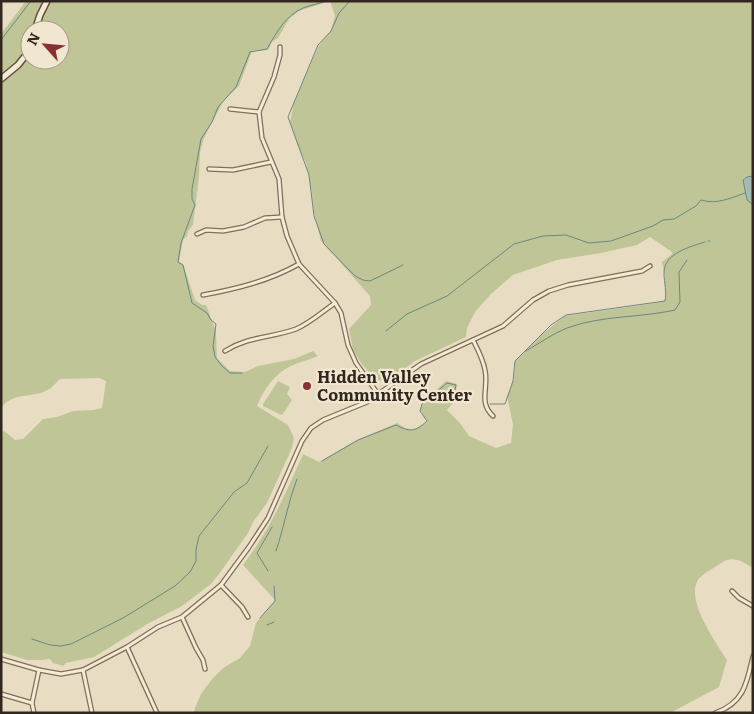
<svg xmlns="http://www.w3.org/2000/svg" width="754" height="714" viewBox="0 0 754 714" font-family="Literata,serif">
<style>
.green{fill:#c0c597}
.water{fill:#a4bbb4;stroke:#6c8881}
.lines{fill:none;stroke-linecap:round;stroke-linejoin:round}
.stream{stroke:#6c8881;stroke-width:1}
.street-casing{stroke:#806f5b;stroke-width:5.5}
.secondary-casing{stroke:#62503e;stroke-width:8}
.street{stroke:#f4ebd4;stroke-width:3}
.secondary{stroke:#f4ebd4;stroke-width:5}
.poi-dot{fill:#893132;stroke:#f1e7d0;stroke-width:2}
.labels{text-anchor:middle;stroke-width:4.5;stroke-linejoin:round;paint-order:stroke}
.poi-label{font-size:16px;font-weight:bold;fill:#31271e;stroke:#f1e7d0;text-anchor:start}
</style>
<rect width="100%" height="100%" fill="#e8ddc2"/>
<g class="green">
<path d="M26 1H43L37 12 32 30H30C30 50 17 65 1 76V34Z"/>
<path d="M50 1H753V176L747 177 743 180 747 200 753 204V568C737 558 731 555 715 567 709 571 699 576 697 582 687 602 716 643 727 660L719 687 670 713H193L201 694 212 679 223 668 240 658 250 646 256 623 275 600 243 565C269 531 286 493 303 454L319 462 355 441 397 423 405 428 413 430 427 422 420 410 423 402 446 381 457 384 454 402 447 410 460 423 469 436 496 448 511 443 513 424 507 397 514 379 515 361 542 334 565 316 636 306 661 302 665 300V278L662 262 672 254V252L650 237 637 245 601 253 557 260 513 275 491 294 475 312 467 328 466 337 415 361 387 382 374 379 361 363 353 350 349 329 371 305 370 296 321 241 314 213 311 187 306 163 297 144 290 122 294 103 318 47 331 30 335 16 330 1 299 11 289 19 278 38 272 42 268 50 252 51 239 86 224 100 204 138 200 152 199 177 193 225 188 231 187 236 183 240 179 262 183 264 195 300 202 305H206L216 331 217 358 230 371 245 372 258 366 294 359 313 351 318 356C309 360 299 362 291 366 274 374 264 389 257 406L288 425 294 438 292 448 267 503 253 522 248 533 219 574 211 584 182 606 149 623 94 657 66 663 63 666 53 663 50 659 41 660H27L1 652V433L4 431 15 440 23 439 43 419 57 417 73 411 93 410 102 408 106 381 99 378 60 379C57 382 54 385 51 388 36 399 13 391 1 408V82L16 70 30 55V60H60V30H39L43 15Z"/>
<polygon points="278,381 290,387 287,394 292,400 283,414 281,415 263,406 263,404"/>
</g>
<polygon class="water" points="753,176 753,204 752,204 747,200 743,180 747,177"/>
<g class="lines">
<g class="stream">
<polyline points="350,1 339,13 331,31 318,45 288,117 309,175 314,216 324,244 355,276 363,280 370,281 403,265"/>
<polyline points="1,40 31,1"/>
<polyline points="708,241 710,241"/>
<path d="M386 331 407 314 447 296 514 244 543 236 566 235 589 243 611 241 653 226 663 220 674 219 696 206 701 200C716 205 731 198 745 193"/>
<path d="M526 351C540 343 552 334 567 328 602 315 640 318 675 310L680 302 679 272 687 260"/>
<path d="M242 373H230L222 366 215 357 213 346 216 324 211 320 207 313 192 303 183 265 178 262 181 243 195 205 192 199V189L201 139 212 122 218 107 236 87 250 52 267 49C276 33 286 15 303 8 311 5 318 4 326 1"/>
<path d="M490 404H505L513 381 515 361 551 325 566 315 665 301C667 292 664 283 664 273 664 253 690 247 705 242"/>
<path d="M322 461 358 440 396 425C410 432 415 432 427 421L420 411 422 404 447 383 456 385 454 395"/>
<path d="M276 551C284 527 288 503 297 479"/>
<polyline points="268,571 257,553 272,527"/>
<polyline points="260,618 275,601 274,586"/>
<polyline points="267,625 274,622"/>
<polyline points="32,639 50,645 61,646 71,644 123,618 175,586 190,572 196,561 196,550 199,536 234,492 247,483 268,446"/>
</g>
<defs>
<g id="street">
<polyline points="280,47 280,55 274,77 259,112 262,138 279,179 282,217 287,236 299,264 335,303 341,313 348,345 356,363 378,394"/>
<polyline points="230,109 259,112"/>
<polyline points="209,169 233,170 271,162"/>
<polyline points="197,234 206,230 223,231 244,227 265,218 282,217"/>
<path d="M203 295C236 289 269 281 299 264"/>
<path d="M473 340C478 350 483 359 485 370 489 388 478 402 493 416"/>
<path d="M225 351C249 336 271 338 296 329 310 323 322 312 335 303"/>
<polyline points="221,585 242,607 248,617"/>
<polyline points="732,591 739,598 753,606"/>
<polyline points="182,617 196,648 203,660 205,669"/>
<polyline points="127,647 157,713"/>
<polyline points="1,659 39,670 61,674 83,670 127,647 158,627 182,617 221,585 249,547 268,518 302,441 311,428 323,420 367,402 421,364 503,326 533,300 549,291 568,285 642,271 650,266"/>
<polyline points="83,670 92,713"/>
<polyline points="1,694 32,703"/>
<polyline points="34,713 32,703 39,670"/>
<path d="M715 713C744 703 747 683 753 656"/>
</g>
<g id="secondary">
<polyline points="35,30 40,15 47,1"/>
<polyline points="1,79 18,65 30,50"/>
</g>
</defs>
<use href="#street" class="street-casing"/>
<use href="#secondary" class="secondary-casing"/>
<use href="#street" class="street"/>
<use href="#secondary" class="secondary"/>
</g>
<circle class="poi-dot" cx="307" cy="386" r="5"/>
<g class="labels">
<g class="poi-label">
<text x="317" y="383">Hidden Valley<tspan x="317" dy="18">Community Center</tspan></text>
</g>
</g>
<rect width="754" height="714" fill="none" stroke="#31271e" stroke-width="5"/>
<g transform="translate(45 45) rotate(297)"><circle r="24" fill="#f1e7d0" stroke="#a49a89"/>
<path d="M0-4L9 19L0 12L-9 19Z" fill="#893132"/>
<text y="-8" font-size="14" font-weight="bold" text-anchor="middle" fill="#31271e">N</text>
</g>
</svg>
